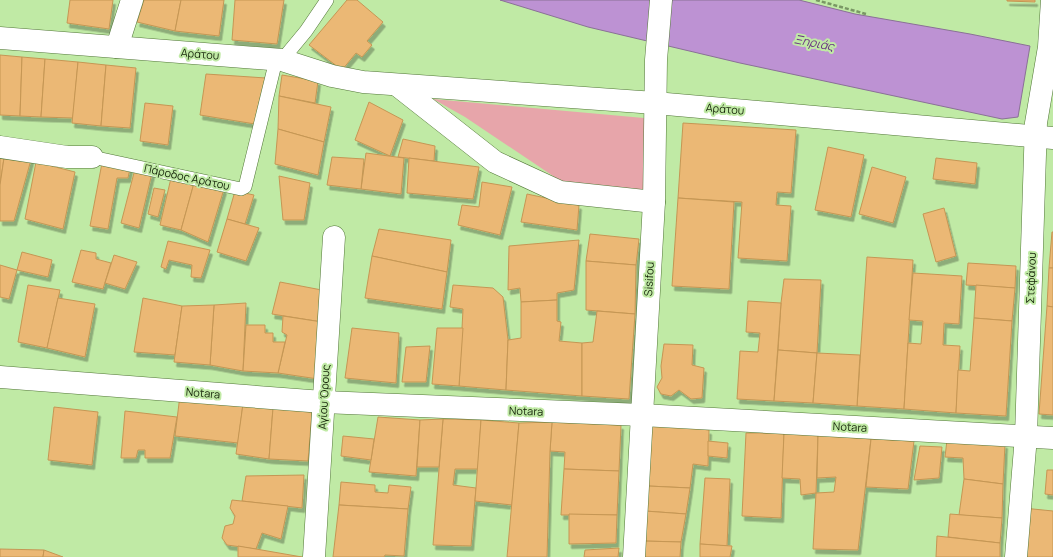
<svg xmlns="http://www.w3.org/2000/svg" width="1053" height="557" viewBox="0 0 1053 557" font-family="Manrope,sans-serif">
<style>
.green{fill:#e7a5aa}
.water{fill:#bd92d3;stroke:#8a7196}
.building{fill:#ebb874;stroke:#c59654;filter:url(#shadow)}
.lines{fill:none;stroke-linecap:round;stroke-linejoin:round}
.service-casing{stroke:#527738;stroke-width:14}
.minor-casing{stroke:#527738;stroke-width:23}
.path{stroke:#799764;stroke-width:2.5;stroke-dasharray:4 2;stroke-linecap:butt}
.service{stroke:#fff;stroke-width:13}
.minor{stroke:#fff;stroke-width:22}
.labels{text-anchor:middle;stroke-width:4;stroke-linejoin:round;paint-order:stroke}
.street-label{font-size:11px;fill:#142308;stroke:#c0eaa5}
.water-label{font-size:12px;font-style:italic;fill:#6a3482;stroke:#c0eaa5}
</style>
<defs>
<filter id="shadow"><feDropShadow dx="2.5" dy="4.5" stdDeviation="0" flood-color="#0004"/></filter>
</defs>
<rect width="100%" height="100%" fill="#c0eaa5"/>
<polygon class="green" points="433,99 655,119 649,185 639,194 565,184 465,117"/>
<polygon class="water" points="500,0 799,0 855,14 970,34 1030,46 1018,117 1002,119 740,63 588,27"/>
<g class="building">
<polygon points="70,0 113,0 109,29 67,23"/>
<polygon points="144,0 181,0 175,31 137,22"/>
<polygon points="181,0 224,0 219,36 175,31"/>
<polygon points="235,0 284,0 277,44 232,40"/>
<polygon points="347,0 357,0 383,22 367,41 372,45 362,57 356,53 342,70 309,45"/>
<polygon points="1007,0 1035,0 1035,2 1007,1"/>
<polygon points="0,55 22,57 20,116 0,115"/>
<polygon points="22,57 45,59 41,117 20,116"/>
<polygon points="45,59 78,62 73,118 41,117"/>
<polygon points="78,62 106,65 101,126 72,123"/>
<polygon points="106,65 136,68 130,128 101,126"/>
<polygon points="206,74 266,78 255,124 200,115"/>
<polygon points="282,75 318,81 315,103 279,96"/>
<polygon points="279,96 331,107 324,142 278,129"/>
<polygon points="369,102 403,120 390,156 355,140"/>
<polygon points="145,103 173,106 168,145 140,141"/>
<polygon points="683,123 796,130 791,193 777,192 776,205 791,206 787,261 738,258 742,202 678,198"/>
<polygon points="278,129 324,142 318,175 275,164"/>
<polygon points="403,139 435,146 434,161 398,157"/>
<polygon points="828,147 864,155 851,217 815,210"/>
<polygon points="366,153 404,158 401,194 361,189"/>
<polygon points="0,156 4,158 0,185"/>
<polygon points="32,156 14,221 0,221 0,185 4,158"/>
<polygon points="332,157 364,159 361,189 327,185"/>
<polygon points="409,158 479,167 473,199 407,193"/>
<polygon points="936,158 977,163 975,184 933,179"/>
<polygon points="36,162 75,172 63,229 25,219"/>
<polygon points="102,163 130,168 128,178 117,178 108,229 90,226"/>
<polygon points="872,167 906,177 893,223 859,214"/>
<polygon points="135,169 152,173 139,228 121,223"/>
<polygon points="279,176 310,183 304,220 283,220"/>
<polygon points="171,178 194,183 181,230 160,225"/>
<polygon points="482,182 512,187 500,235 458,225 462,205 479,207"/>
<polygon points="194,183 224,189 208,242 181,230"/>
<polygon points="154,188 165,190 158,217 148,214"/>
<polygon points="235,191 254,195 245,224 227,219"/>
<polygon points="527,194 579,205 577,230 521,222"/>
<polygon points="678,198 734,202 729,289 672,286"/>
<polygon points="944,208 956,256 936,262 923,214"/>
<polygon points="227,219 259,228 246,261 217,252"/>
<polygon points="379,229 451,240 447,272 372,256"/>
<polygon points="1052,232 1053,232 1053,268 1049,268"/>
<polygon points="590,234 639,239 636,265 586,261"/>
<polygon points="579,240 574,290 557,293 557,300 521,302 520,288 508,290 509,246"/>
<polygon points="168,241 210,250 201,278 191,277 192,265 169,260 166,269 161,267"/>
<polygon points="81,250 96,253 96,259 111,263 103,289 72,282"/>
<polygon points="22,252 52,260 48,277 17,270"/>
<polygon points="114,255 137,262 125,289 105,283"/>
<polygon points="372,256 447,272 442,309 365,298"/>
<polygon points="867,257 913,260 904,409 857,406"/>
<polygon points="586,261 636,265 635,314 586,310"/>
<polygon points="968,263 1016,266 1015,288 966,285"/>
<polygon points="0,265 17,270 9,299 0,297"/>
<polygon points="1049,268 1053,268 1053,307 1047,306"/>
<polygon points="913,273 962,276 959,324 944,323 943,345 960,346 956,413 904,409 908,343 921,344 923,321 909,320"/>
<polygon points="784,279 821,280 817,353 778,350 781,303"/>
<polygon points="280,282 327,291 322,322 272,314"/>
<polygon points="28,285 60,290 47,348 18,342"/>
<polygon points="453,285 493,288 503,297 508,340 506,390 459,386 463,309 450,307"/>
<polygon points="976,285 1015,288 1012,321 974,318"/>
<polygon points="58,298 95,304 85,357 47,348"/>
<polygon points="143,298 182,306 175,355 134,352"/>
<polygon points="557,300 557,321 561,322 559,341 582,343 582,396 506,390 508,340 521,338 521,302"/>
<polygon points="748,301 781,303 774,401 737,399 740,351 758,352 760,333 746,332"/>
<polygon points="246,303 243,371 210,365 214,305"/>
<polygon points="214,305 210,365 174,362 182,306"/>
<polygon points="1047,306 1053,307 1053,415 1039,414"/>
<polygon points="597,311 635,314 629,399 582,396 582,343 593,342"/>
<polygon points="283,316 322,322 318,379 278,373 287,335 282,332"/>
<polygon points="974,318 1012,321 1006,416 956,413 958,370 970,371"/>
<polygon points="246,325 265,325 265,333 273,333 273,342 285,342 278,373 243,371"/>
<polygon points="352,328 399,333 396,383 345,378"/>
<polygon points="437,328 463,328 459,386 432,384"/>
<polygon points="664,344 693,345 692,365 704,368 702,398 691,399 679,390 671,396 661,394 657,387 662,378 661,366"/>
<polygon points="430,346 426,382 402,382 406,347"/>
<polygon points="778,350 817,353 813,403 774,401"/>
<polygon points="817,353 860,355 857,406 813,403"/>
<polygon points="180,395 243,404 238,443 175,436"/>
<polygon points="243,404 273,408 269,459 236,454"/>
<polygon points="54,407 98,412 92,465 48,460"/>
<polygon points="273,408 312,412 308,461 269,459"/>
<polygon points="125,411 177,417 170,458 145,458 145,450 138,450 136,458 121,458"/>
<polygon points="378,417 420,420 416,476 369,472"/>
<polygon points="443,419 481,420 478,469 455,469 453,485 476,488 471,546 433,545"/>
<polygon points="443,419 439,467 417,467 420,420"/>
<polygon points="481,420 519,423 512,505 475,501"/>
<polygon points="552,422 621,425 619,471 564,469 565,452 550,451"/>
<polygon points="552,422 550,451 547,557 507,557 519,423"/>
<polygon points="651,423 709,430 708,466 693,464 690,488 648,486"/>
<polygon points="746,433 784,433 781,518 742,516"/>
<polygon points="784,433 818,435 816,493 801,495 800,479 782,478"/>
<polygon points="818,435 871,439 858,550 813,549 816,493 834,492 836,477 817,478"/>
<polygon points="343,436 374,439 371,460 341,456"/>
<polygon points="871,439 914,441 908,489 866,487"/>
<polygon points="947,440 1005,444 1003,484 964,479 963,458 945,457"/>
<polygon points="708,441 728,443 727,458 708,456"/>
<polygon points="920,446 942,447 939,478 914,480"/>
<polygon points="564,469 619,471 617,515 561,515"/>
<polygon points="1047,470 1053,470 1053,495 1045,494"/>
<polygon points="304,475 302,508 242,501 246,476"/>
<polygon points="705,478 730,479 727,546 700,544"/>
<polygon points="964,479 1003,484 1002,518 959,515"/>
<polygon points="341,482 375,485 375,492 388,493 389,485 411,487 408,509 339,505"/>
<polygon points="648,486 690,488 686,514 645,511"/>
<polygon points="232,500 288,506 281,539 262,533 256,549 227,545 222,538 225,526 233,524 235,516 230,508"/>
<polygon points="339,505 408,509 404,556 385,555 384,557 333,557"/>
<polygon points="1023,508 1053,511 1053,557 1023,557"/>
<polygon points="645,511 686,514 681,542 643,541"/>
<polygon points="569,514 617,515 616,543 569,544"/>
<polygon points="950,514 1002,518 1000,543 948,537"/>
<polygon points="937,536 1000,543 1000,557 936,557"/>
<polygon points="643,541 681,542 680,557 642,557"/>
<polygon points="700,544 732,546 730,557 700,557"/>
<polygon points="238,546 256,549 302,557 238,557"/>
<polygon points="619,548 618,557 584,557 585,550"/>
<polygon points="0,549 44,550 43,557 0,557"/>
<polygon points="44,550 63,557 43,557"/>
</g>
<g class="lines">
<defs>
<g id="service">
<polyline points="282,60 306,31 327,0"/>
<polyline points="92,157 241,189 245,187 276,60"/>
</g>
<g id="minor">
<polyline points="0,38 282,60 332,76 363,82 655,103 1053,138"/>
<polyline points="117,47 132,0"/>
<polyline points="397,85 495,162 560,192 654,202"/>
<polyline points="0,147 67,157 92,157"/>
<polyline points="0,377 323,402 642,415 1053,438"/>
<polyline points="314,557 334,237"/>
<polyline points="634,557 654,202 656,60 661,0"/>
<polyline points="1016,557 1026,436 1036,123 1049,47 1052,0"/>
</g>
</defs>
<use href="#service" class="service-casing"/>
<use href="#minor" class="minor-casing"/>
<polyline class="path" points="816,0 866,14"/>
<use href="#service" class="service"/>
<use href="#minor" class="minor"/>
</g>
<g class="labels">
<g class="street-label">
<text transform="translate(200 54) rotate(5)" y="4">Αράτου</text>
<text transform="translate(725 109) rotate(5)" y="4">Αράτου</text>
<text transform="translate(187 177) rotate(12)" y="4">Πάροδος Αράτου</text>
<text transform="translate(1031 278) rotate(-88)" y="4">Στεφάνου</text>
<text transform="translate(649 279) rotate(-87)" y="4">Sisifou</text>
<text transform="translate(203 393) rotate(5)" y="4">Notara</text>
<text transform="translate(324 397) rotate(-87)" y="4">Αγίου Όρους</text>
<text transform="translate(526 411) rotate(2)" y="4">Notara</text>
<text transform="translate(850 427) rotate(3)" y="4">Notara</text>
</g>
<g class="water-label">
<text transform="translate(814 43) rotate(11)" y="4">Ξηριάς</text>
</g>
</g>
</svg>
